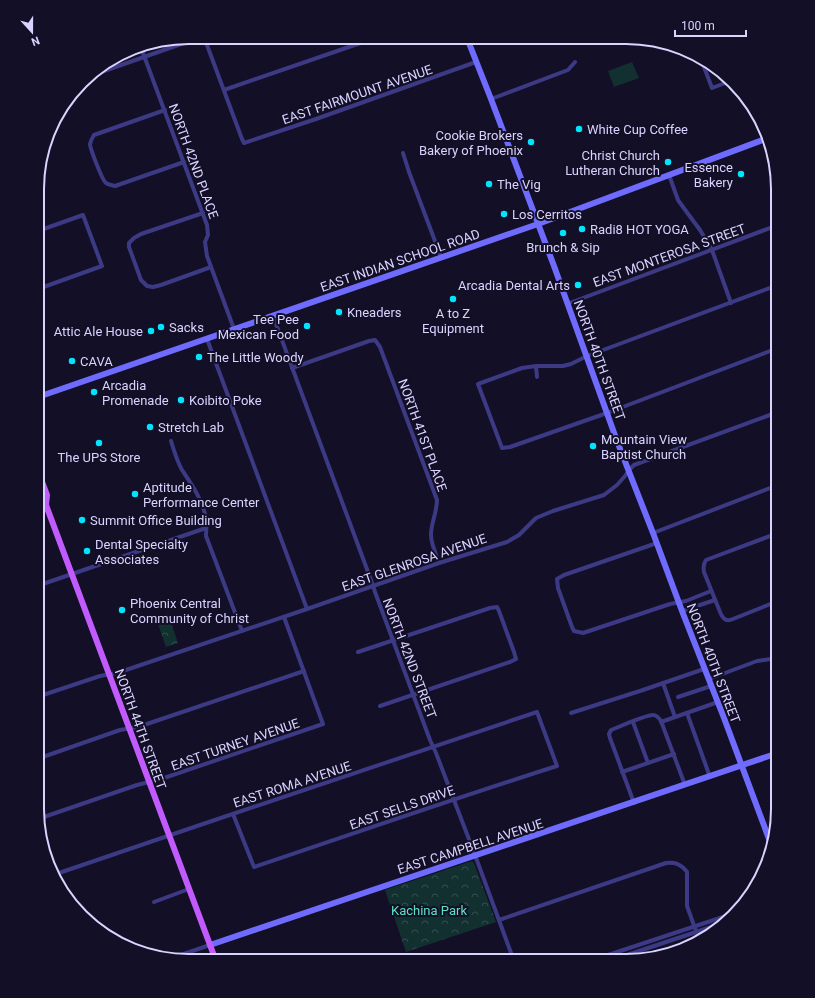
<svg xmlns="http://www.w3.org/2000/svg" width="815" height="998" viewBox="0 0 815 998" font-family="Roboto,sans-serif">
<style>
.green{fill:#12302f}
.park{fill:url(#park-crowns)}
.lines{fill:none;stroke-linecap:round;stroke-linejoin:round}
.street{stroke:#3d3a85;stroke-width:4}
.secondary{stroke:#6f6bff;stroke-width:6}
.primary{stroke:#c25bff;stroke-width:6}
.poi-dot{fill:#00e5ff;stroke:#130f26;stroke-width:1.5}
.labels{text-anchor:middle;stroke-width:4;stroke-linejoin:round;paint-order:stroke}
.street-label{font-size:13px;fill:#d9d4ff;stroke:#130f26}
.poi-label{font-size:13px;fill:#d9d4ff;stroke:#130f26;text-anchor:start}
.park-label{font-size:13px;fill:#5fe0c0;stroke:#130f26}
.rim{fill:none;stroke:#d9d4ff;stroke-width:2}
</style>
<defs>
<pattern id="park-crowns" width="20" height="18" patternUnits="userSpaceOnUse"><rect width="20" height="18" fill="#12302f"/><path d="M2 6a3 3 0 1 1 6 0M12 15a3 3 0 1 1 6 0" fill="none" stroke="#344d4e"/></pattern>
</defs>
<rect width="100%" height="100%" fill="#130f26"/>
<polygon class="green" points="632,62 639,78 614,87 608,71"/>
<g class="park">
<polygon points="168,614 178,643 166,647 156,618"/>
<polygon points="472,861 474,863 496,922 406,952 385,890"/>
</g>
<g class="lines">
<g class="street">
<polyline points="204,37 242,139 244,143 316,119 476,62"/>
<polyline points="140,45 207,225 208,235 205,242 207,256 234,329"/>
<polyline points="701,59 712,88 728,82"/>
<polyline points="87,77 201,37"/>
<polyline points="224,90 375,38"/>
<polyline points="491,99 568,70 575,62"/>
<path d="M165 110 94 135C92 138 91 140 90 144 90 148 102 180 106 183 108 185 112 185 115 186L184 162"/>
<polyline points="403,153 409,172 441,257"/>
<polyline points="669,175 678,200 683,207 700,230 712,250 731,303"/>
<polyline points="203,213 141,234 134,238 129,243 129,247 141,280 147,286 153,287 161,285 211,267"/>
<polyline points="38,289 102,266 83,215 38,231"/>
<polyline points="567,304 778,225"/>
<polyline points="273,316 371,580 375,592 430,740 436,753 475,855 514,961"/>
<polyline points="207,339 307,609"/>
<polyline points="778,348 607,413 510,447 502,448 478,384 522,368 536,366 563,366 571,364 587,356 778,285"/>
<polyline points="536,366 537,377"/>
<path d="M292 368 369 341 375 340 380 347 437 500C437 512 431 523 431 535 431 544 436 554 439 563"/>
<path d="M171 441C174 451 177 461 182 470 192 485 204 502 206 520 207 525 206 531 206 536L242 631"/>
<polyline points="38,513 48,509"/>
<polyline points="653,533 778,485"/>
<polyline points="657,543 564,575 557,579 558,588 572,627 574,631 583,633 670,604 686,601 711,591"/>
<polyline points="37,586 206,528"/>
<path d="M778 601 733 619C726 622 723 619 720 612L704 572C703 567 703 564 706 560L778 533"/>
<polyline points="682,611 715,600"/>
<polyline points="358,652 490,608 497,607 499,611 514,652 516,659 510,662 380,706"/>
<polyline points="709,679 757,661 778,658"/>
<polyline points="663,683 675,717"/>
<polyline points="37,697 100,676 117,673 307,609 439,563 507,542 519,535 536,518 553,511 604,495 617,485 625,476 629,470 634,465 778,412"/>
<polyline points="678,697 711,686"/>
<polyline points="571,713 643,690 704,669"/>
<polyline points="687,713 710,777"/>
<polyline points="633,722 648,763"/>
<polyline points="661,722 718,702"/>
<polyline points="37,759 120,730 138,727 304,671"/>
<polyline points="622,772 674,754"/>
<path d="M634 803 610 738 609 734 611 730C619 727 645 715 653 715 657 715 659 718 661 721L685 785"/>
<polyline points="38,819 137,785 161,779 323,724 284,617"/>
<polyline points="765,865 766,867"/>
<path d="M53 875 203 824 537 712 557 766C456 798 355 833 254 867L233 814"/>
<polyline points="154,902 189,889"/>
<path d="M499 920 666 863C675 862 681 864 687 872V906L696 931"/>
<polyline points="169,959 210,945"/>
<polyline points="590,961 729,915"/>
<polyline points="609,961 720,924"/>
</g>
<g class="secondary">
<polyline points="467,38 491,99 554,266 617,441 653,533 682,611 724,718 772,847"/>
<polyline points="38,397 538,224 768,138"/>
<polyline points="210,945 778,753"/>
</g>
<g class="primary">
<path d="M38 471 47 495 46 505C102 657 158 809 216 961"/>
<polyline points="38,497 39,499 46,505"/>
</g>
</g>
<g class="poi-dot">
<circle cx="579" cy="129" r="4"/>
<circle cx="531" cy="142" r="4"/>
<circle cx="668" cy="162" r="4"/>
<circle cx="741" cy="174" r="4"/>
<circle cx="489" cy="184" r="4"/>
<circle cx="504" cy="214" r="4"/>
<circle cx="582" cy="229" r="4"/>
<circle cx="563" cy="233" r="4"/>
<circle cx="578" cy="285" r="4"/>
<circle cx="453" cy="299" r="4"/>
<circle cx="339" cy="312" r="4"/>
<circle cx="307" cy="326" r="4"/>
<circle cx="161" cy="327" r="4"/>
<circle cx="151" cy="331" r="4"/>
<circle cx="199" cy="357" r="4"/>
<circle cx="72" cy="361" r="4"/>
<circle cx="94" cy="392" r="4"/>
<circle cx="181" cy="400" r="4"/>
<circle cx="150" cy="427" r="4"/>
<circle cx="99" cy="443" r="4"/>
<circle cx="593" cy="446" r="4"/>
<circle cx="135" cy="494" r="4"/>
<circle cx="82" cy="520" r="4"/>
<circle cx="87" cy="551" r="4"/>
<circle cx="122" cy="610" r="4"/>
</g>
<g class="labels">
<g class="street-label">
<text transform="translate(357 94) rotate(-19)" y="5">EAST FAIRMOUNT AVENUE</text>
<text transform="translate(194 161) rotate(70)" y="5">NORTH 42ND PLACE</text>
<text transform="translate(669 255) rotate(-20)" y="5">EAST MONTEROSA STREET</text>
<text transform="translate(400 260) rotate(-19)" y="5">EAST INDIAN SCHOOL ROAD</text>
<text transform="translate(600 360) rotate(70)" y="5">NORTH 40TH STREET</text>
<text transform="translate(423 435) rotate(70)" y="5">NORTH 41ST PLACE</text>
<text transform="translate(414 562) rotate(-19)" y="5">EAST GLENROSA AVENUE</text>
<text transform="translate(410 658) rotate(69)" y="5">NORTH 42ND STREET</text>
<text transform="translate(714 663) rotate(69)" y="5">NORTH 40TH STREET</text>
<text transform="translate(141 729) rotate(70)" y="5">NORTH 44TH STREET</text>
<text transform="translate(235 744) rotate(-19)" y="5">EAST TURNEY AVENUE</text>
<text transform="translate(292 784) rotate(-18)" y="5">EAST ROMA AVENUE</text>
<text transform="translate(402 807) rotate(-19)" y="5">EAST SELLS DRIVE</text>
<text transform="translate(470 846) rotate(-18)" y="5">EAST CAMPBELL AVENUE</text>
</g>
<g class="poi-label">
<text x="587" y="134">White Cup Coffee</text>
<text x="523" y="140" text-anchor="end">Cookie Brokers<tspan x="523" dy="15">Bakery of Phoenix</tspan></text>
<text x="660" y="160" text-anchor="end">Christ Church<tspan x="660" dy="15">Lutheran Church</tspan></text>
<text x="733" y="172" text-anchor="end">Essence<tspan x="733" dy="15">Bakery</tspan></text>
<text x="497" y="189">The Vig</text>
<text x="512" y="219">Los Cerritos</text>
<text x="590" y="234">Radi8 HOT YOGA</text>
<text x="563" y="252" text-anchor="middle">Brunch &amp; Sip</text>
<text x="570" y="290" text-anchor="end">Arcadia Dental Arts</text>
<text x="347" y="317">Kneaders</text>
<text x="453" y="318" text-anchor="middle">A to Z<tspan x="453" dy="15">Equipment</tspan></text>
<text x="299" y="324" text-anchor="end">Tee Pee<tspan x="299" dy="15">Mexican Food</tspan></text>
<text x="169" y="332">Sacks</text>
<text x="143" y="336" text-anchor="end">Attic Ale House</text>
<text x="207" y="362">The Little Woody</text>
<text x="80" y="366">CAVA</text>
<text x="102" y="390">Arcadia<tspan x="102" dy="15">Promenade</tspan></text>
<text x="189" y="405">Koibito Poke</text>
<text x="158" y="432">Stretch Lab</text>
<text x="601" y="444">Mountain View<tspan x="601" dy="15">Baptist Church</tspan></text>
<text x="99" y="462" text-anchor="middle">The UPS Store</text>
<text x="143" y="492">Aptitude<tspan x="143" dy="15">Performance Center</tspan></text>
<text x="90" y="525">Summit Office Building</text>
<text x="95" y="549">Dental Specialty<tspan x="95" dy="15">Associates</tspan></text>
<text x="130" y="608">Phoenix Central<tspan x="130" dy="15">Community of Christ</tspan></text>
</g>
<g class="park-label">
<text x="429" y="915">Kachina Park</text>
</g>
</g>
<path d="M0 0H815V998H0ZM189 44H626A145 145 0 0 1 771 189V809A145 145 0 0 1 626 954H189A145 145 0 0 1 44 809V189A145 145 0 0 1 189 44Z" fill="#130f26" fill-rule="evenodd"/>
<path class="rim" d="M189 44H626A145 145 0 0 1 771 189V809A145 145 0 0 1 626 954H189A145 145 0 0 1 44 809V189A145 145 0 0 1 189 44Z"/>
<g transform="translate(32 32) rotate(159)" stroke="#130f26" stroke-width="3" paint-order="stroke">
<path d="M0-3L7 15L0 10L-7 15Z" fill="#d9d4ff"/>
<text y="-6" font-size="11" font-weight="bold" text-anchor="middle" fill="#d9d4ff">N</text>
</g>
<path d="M675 30v6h71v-6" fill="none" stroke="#d9d4ff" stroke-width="2"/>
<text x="681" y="30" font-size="12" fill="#d9d4ff" stroke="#130f26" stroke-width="3" paint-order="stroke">100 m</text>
</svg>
